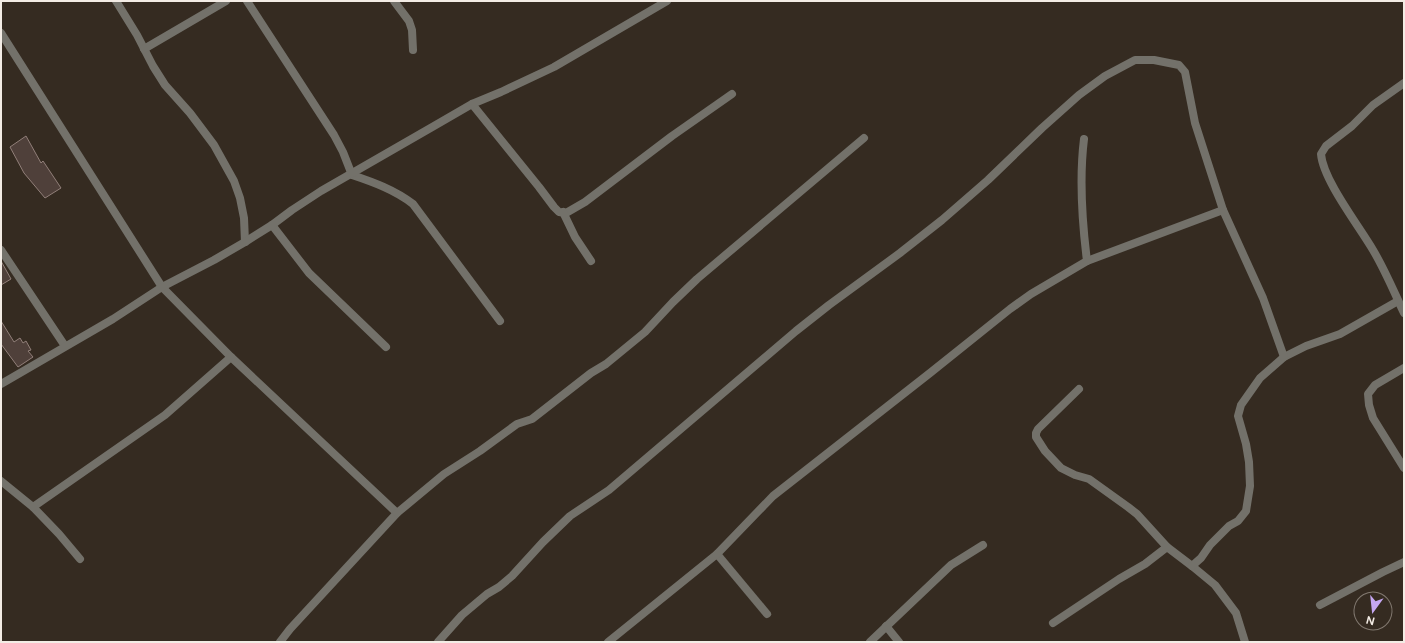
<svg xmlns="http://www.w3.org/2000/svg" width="1405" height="643" viewBox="0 0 1405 643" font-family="Figtree,sans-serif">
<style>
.building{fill:#4f403a;stroke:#917f79}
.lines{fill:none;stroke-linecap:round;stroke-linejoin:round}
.street{stroke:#73716a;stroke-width:8}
</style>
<rect width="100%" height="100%" fill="#352b21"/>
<g class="building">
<polygon points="26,136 41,163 43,161 61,188 45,198 24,173 10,147"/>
<polygon points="1,261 11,279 1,285"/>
<polygon points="1,321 14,342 20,338 23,343 26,341 31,350 28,351 33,357 18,367 1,344"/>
</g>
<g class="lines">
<g class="street">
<polyline points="116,1 137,35 153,66 165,85 190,113 214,145 234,181 240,198 244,218 245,242"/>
<path d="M247 1 334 135 343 152 352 175C373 182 395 190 413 204L500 321"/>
<polyline points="394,1 409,21 412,30 413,50"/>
<polyline points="1,33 162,287 231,357 397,513 290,629 280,642"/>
<polyline points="144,49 226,1"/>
<path d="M1404 83 1373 105 1352 126 1326 146 1321 154C1323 180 1359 226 1373 250 1385 270 1394 292 1404 313"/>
<polyline points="472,104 539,187 554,207 559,212 566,213 585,202 672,136 732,94"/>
<polyline points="563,212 575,237 591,261"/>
<polyline points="272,225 309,273 386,347"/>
<polyline points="1,250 65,346"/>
<polyline points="1087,261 1223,210"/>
<polyline points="1404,368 1375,385 1368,394 1369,405 1373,418 1404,468"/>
<polyline points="1,384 113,319 162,287 214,260 245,242 272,225 292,210 321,191 434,126 472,104 501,92 554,67 667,1"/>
<polyline points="1079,389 1038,429 1036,433 1036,437 1045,451 1061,468 1075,475 1089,479 1128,507 1137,514 1167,547 1192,566 1215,585 1236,613 1245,642"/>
<polyline points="1,481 33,507 59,534 80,559"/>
<polyline points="33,507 165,415 231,357"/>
<polyline points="397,513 444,474 480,451 517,424 532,419 591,373 606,364 645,332 673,302 697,279 864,138"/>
<polyline points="717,554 767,614"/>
<polyline points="1192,566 1201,558 1210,545 1229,526 1238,521 1246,511 1250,486 1249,462 1246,444 1238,416 1241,405 1260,378 1284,357 1306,346 1340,334 1398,301"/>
<polyline points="1320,605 1383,572 1404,562"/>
<polyline points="1053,623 1119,579 1145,564 1167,547"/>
<polyline points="886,626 899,642"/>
<polyline points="438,642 462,615 487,594 499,587 512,576 543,542 570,516 609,490 796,331 829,305 900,253 942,220 988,180 1042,128 1079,95 1105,76 1135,60 1154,60 1179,65 1185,72 1195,123 1223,210 1263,298 1284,357"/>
<path d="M608 642 717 554 773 496 930 373 1010 309 1031 294 1087 261C1082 221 1079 179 1084 139"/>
<polyline points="870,642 951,565 983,545"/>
</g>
</g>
<rect width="1405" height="643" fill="none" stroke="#f3ece5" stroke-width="4"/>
<g transform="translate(1373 611) rotate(195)"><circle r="19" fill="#352b21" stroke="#81786f"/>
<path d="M0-3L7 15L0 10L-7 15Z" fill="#c5a7f1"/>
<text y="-6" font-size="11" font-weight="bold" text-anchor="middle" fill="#f3ece5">N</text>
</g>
</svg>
